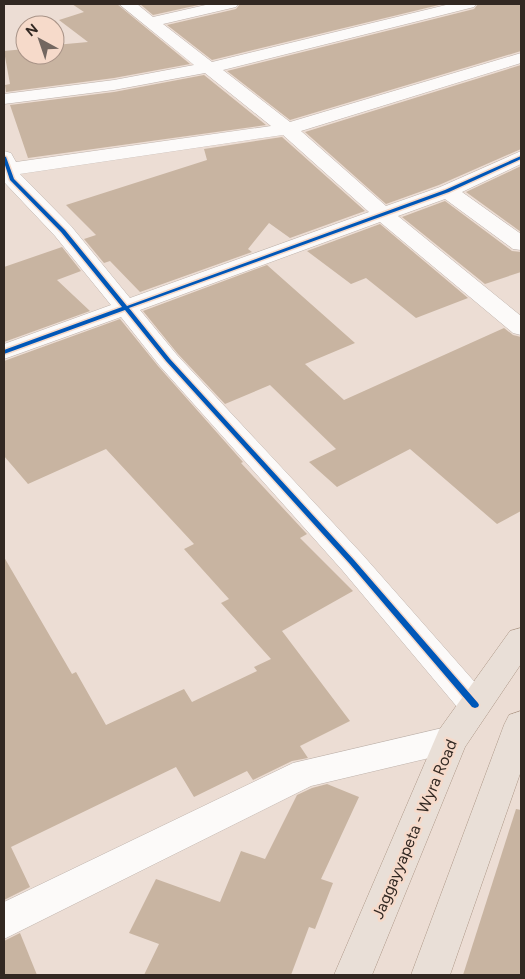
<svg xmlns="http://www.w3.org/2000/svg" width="525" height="979" viewBox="0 0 525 979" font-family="Figtree,sans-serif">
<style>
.building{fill:#c8b4a1}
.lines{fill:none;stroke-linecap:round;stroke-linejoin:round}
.minor-casing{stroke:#beb2ab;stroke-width:1}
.primary-casing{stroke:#ad9787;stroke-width:1}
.minor{fill:#fcfaf9;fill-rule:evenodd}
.primary{fill:#e9dfd7;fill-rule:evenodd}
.cycleway-casing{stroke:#f6daca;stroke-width:3}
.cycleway{fill:#0057b8;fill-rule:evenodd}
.labels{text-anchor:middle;stroke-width:5;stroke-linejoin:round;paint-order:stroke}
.near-street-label{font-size:16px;fill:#322822;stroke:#f6daca}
</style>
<rect width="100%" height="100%" fill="#ecddd4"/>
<g class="building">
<polygon points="72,4 117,4 190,64 114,78 6,92 5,85 10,84 4,51 25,49 25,55 55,55 55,45 88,42 59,20 84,12"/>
<polygon points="140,4 203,4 153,15"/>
<polygon points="240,4 443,4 212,60 167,25 236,9"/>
<polygon points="478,4 521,4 521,51 290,120 227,71 474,9"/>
<polygon points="521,65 521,149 439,185 386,204 305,132"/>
<polygon points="204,75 266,125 28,158 10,105 114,92"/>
<polygon points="282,137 365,211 290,238 269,223 248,249 252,252 140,292 110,261 104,263 84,239 96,235 66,205 207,160 204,149"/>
<polygon points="521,166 521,232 466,192"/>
<polygon points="445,201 512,251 521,252 521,272 485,284 402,217"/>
<polygon points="380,224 468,298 416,318 366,278 351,284 307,251"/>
<polygon points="62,247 81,271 57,280 90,311 4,342 4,267"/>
<polygon points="267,265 355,343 305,364 344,400 504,328 513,335 521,337 521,511 497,524 410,449 337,487 309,462 336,449 270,385 225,404 178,354 143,311"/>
<polygon points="120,319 158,366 243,462 241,463 307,534 300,538 353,591 282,631 350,721 300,746 308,758 292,761 253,780 247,771 194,797 176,767 11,847 30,887 4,900 4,557 72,674 76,672 106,725 184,689 192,702 257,671 254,667 271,659 221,603 229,599 184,549 194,544 106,449 28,484 4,456 4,361"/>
<polygon points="327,784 359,797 321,879 333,883 315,929 309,927 291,975 144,975 159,944 129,933 156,879 220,902 241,851 265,859 297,795 312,788"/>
<polygon points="516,809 521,810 521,975 463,975"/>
<polygon points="20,933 37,975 4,975 4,941"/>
</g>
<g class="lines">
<defs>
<g id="minor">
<path d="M119 4H137L153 17 210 4H238L236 7 163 24 212 62 450 4H476L474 7 223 70 290 122 521 53V63L301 131 386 206 440 187 521 151V164L462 192 521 234V250L513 249 445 199 398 216 521 316V335L513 333 380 222 140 310 177 355 362 554 487 696 491 705 487 714 475 718 463 714 342 570 159 365 121 317 4 359V344L111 305 55 236 5 183 4 151 11 153 16 162 271 126 205 73 114 90 4 104V94L114 80 194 65ZM283 135 369 212 130 298 71 226 20 174Z"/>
<polygon points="451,726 463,730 468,740 463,750 311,786 4,939 4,902 293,763"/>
</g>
<g id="primary">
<polygon points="521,628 521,664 465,747 372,975 334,975 439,730 510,631"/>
<polygon points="521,711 521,771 450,975 411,975 504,725 509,715"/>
</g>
</defs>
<use href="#minor" class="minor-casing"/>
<use href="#primary" class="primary-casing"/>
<use href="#minor" class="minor"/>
<use href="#primary" class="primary"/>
<defs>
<polygon id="cycleway" points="4,156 6,157 14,179 65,230 127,306 445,190 521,156 521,159 449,192 129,308 170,359 354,560 478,703 479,705 478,707 475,708 472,707 350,564 166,361 125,310 4,354 4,350 122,307 61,232 10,180 4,162"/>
</defs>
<use href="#cycleway" class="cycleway-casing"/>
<use href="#cycleway" class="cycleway"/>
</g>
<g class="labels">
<g class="near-street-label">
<text transform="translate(414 829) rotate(-67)" y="6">Jaggayyapeta - Wyra Road</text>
</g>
</g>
<rect width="525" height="979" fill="none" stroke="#322822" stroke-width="10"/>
<g transform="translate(40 40) rotate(320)"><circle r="24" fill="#f6daca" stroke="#a89387"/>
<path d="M0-4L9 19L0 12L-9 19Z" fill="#736760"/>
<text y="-8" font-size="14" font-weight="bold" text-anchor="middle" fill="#322822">N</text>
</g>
</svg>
